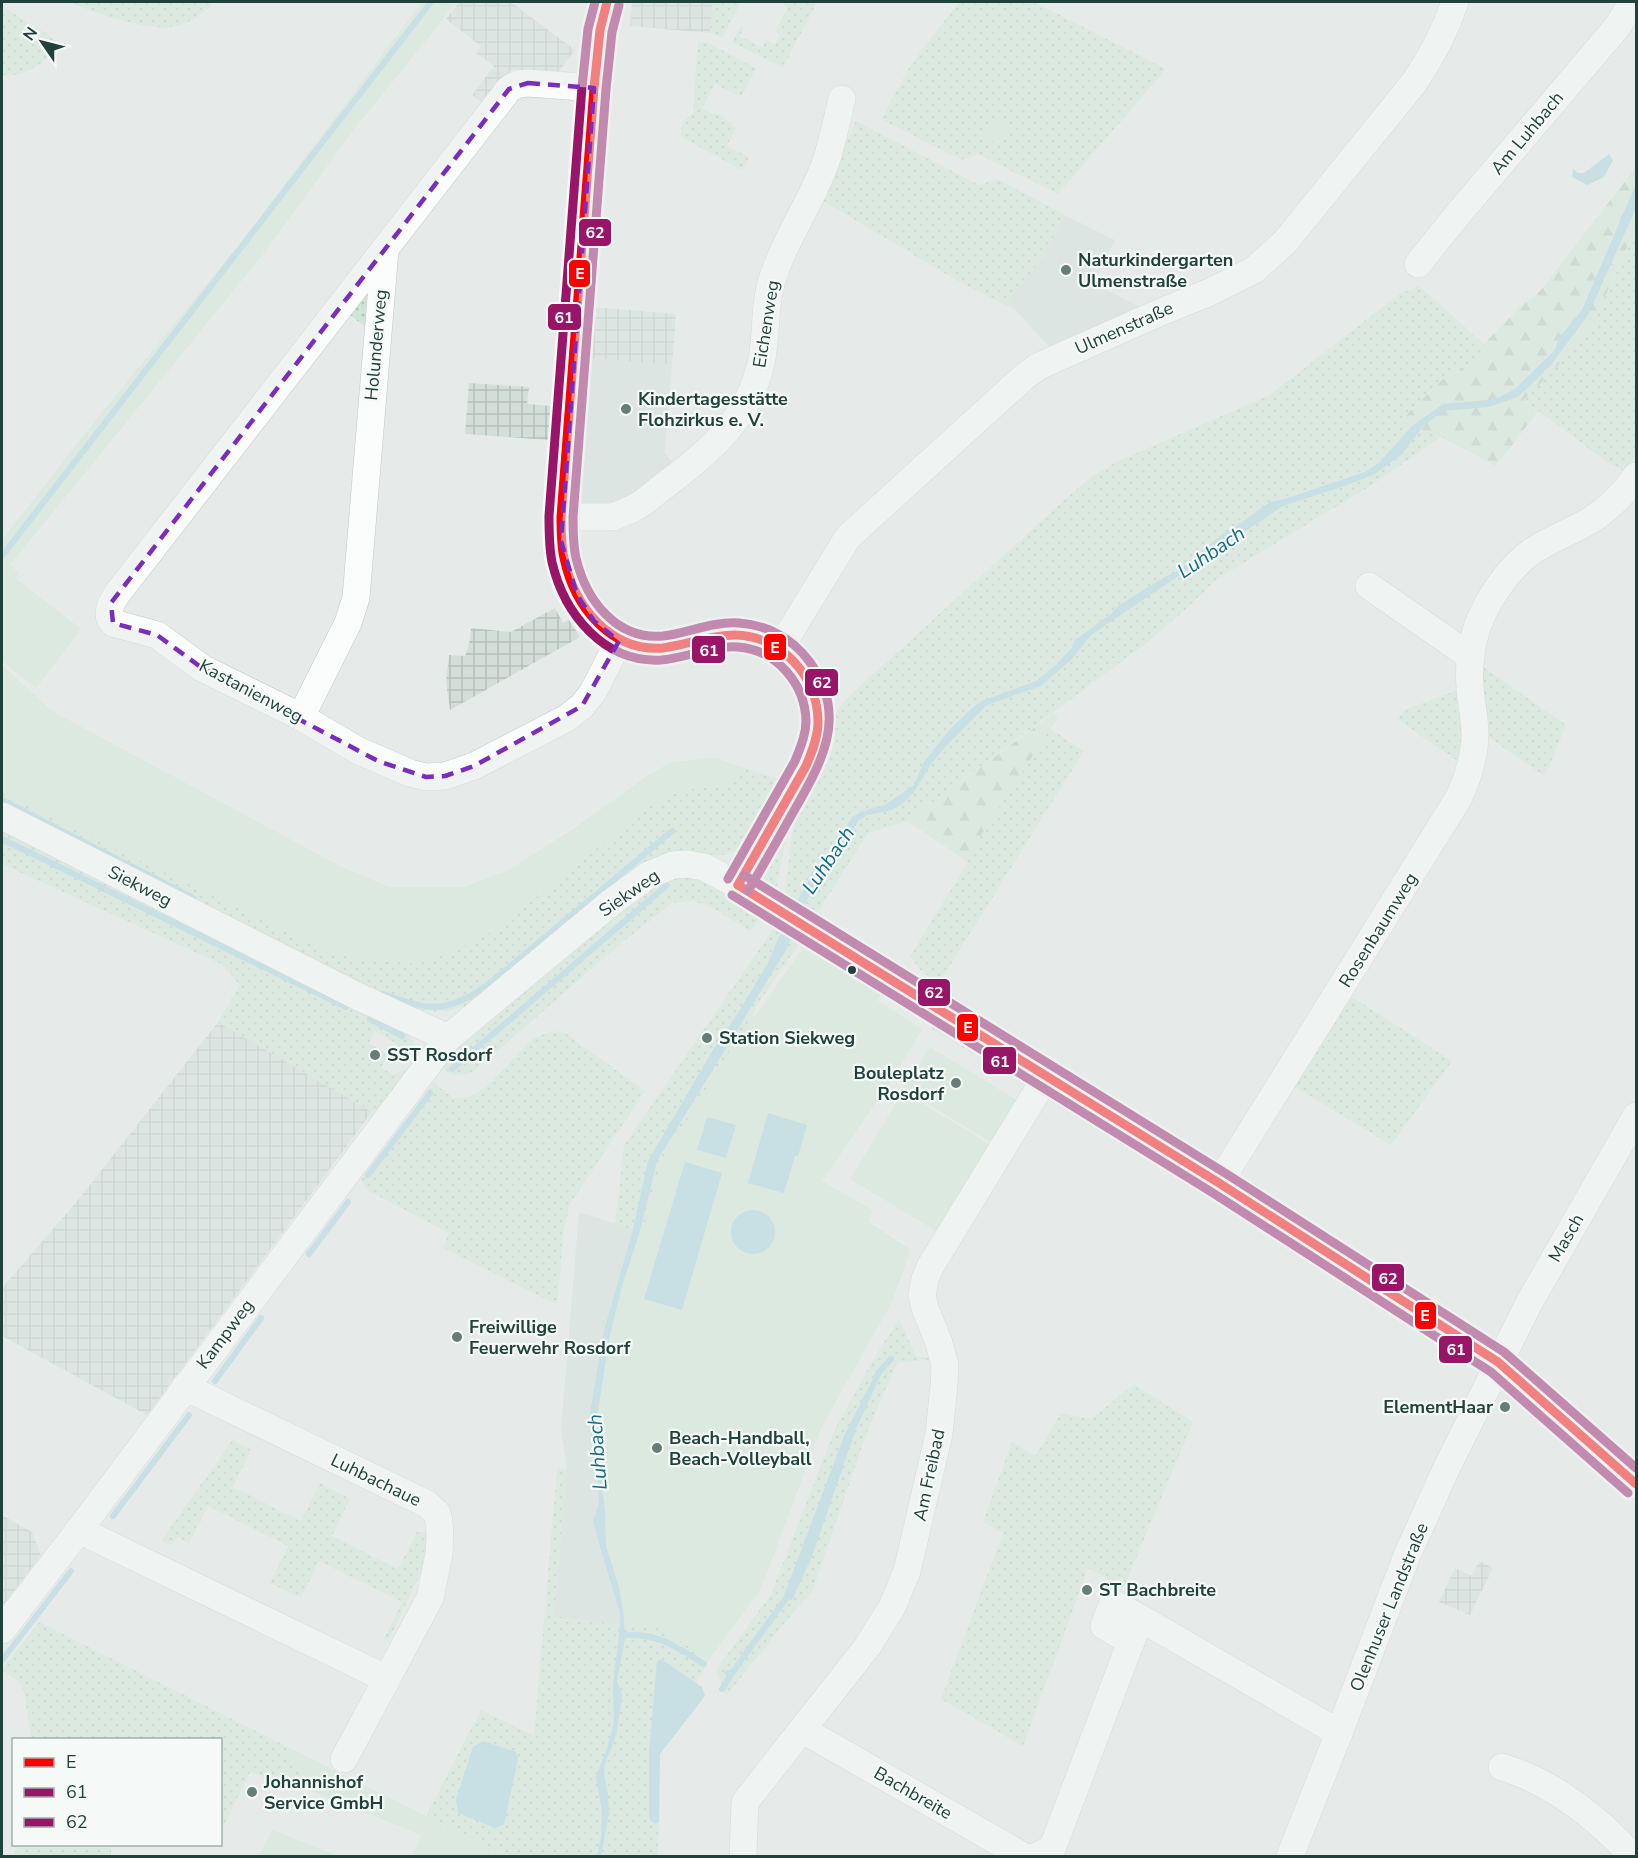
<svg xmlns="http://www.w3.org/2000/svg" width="1638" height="1858" viewBox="0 0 1638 1858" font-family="'Nunito Sans',sans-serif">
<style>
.built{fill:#d3ded9}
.industrial{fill:url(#industrial-grid)}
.grass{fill:url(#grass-dots)}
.forest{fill:url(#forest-firs)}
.park{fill:#cee6d7}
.water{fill:#a4d1dd}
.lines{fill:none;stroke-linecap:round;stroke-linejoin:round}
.stream{stroke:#a4d1dd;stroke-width:6}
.minor-casing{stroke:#c3c8c6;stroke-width:28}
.minor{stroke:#fbfcfc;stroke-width:27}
.bus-1-casing{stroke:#f5faf8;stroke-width:14}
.bus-2-casing{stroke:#f5faf8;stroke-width:14}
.bus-3-casing{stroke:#f5faf8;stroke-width:14}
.bus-1{stroke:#f00;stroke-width:9}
.bus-2{stroke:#981568;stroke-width:9}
.bus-3{stroke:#981568;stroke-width:9}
.marked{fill:none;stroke:#7b2cbf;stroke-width:4.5;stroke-dasharray:12 8;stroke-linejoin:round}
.poi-dot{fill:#667d78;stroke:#f5faf8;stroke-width:2}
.bus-dot{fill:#21423b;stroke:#f5faf8;stroke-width:2}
.labels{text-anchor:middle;stroke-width:4.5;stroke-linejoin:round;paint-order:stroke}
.street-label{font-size:18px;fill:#21423b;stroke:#f5faf8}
.poi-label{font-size:18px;font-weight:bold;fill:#21423b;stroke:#f5faf8;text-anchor:start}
.water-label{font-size:20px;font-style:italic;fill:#156a84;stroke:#f5faf8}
.line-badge{stroke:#f5faf8;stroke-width:2}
.badge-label{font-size:16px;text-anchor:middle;font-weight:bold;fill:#fff}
</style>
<defs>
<pattern id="industrial-grid" width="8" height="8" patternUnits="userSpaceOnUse" patternTransform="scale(1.5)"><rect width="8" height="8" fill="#d3ded9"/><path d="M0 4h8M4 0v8" fill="none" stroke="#b5c0bb"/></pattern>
<pattern id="grass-dots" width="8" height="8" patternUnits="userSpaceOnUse" patternTransform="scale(1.5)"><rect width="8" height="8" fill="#cee6d7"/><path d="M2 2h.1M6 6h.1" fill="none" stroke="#b1c6b9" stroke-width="1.8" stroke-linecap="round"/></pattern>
<pattern id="forest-firs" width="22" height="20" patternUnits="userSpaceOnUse" patternTransform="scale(1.5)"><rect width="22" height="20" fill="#cee6d7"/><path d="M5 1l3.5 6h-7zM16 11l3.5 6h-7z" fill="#b1c6b9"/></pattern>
</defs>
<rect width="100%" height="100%" fill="#e6ebe9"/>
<g class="built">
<polygon points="1065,215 1115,240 1094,283 1146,310 1052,350 1007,301 1043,257"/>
<polygon points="588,358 672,365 665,453 676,466 626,504 583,508 577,497"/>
<polygon points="579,1212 633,1229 604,1330 590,1412 591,1436 597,1467 599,1504 594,1520 600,1549 619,1610 620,1625 554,1617 567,1469 561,1429"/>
</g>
<g class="industrial">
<polygon points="459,2 511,2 575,50 557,74 512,69 485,105 472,95 494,66 476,53 481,46 446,19"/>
<polygon points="632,2 713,2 710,33 630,26"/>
<polygon points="592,307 676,314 672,365 588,358"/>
<polygon points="469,383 529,387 527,404 551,406 548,440 465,434"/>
<polygon points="555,608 563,623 569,620 580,637 450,710 446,681 449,655 465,656 469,645 471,628 511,632"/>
<polygon points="218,1022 372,1112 147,1415 2,1336 2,1288 78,1200"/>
<polygon points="2,1515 32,1532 41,1555 2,1607"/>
<polygon points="1479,1561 1493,1568 1470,1615 1439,1602 1455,1568 1472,1576"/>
</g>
<g class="grass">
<path d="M71 2H214C204 15 188 24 170 27 150 31 89 12 71 2Z"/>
<polygon points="713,2 741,2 722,38 710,33"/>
<polygon points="785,2 817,2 783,68 732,42 741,26 744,27 740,36 762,47 766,40 775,44 780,34 775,31 788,8 783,5"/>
<polygon points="959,2 1034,2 1166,69 1058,194 978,154 961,160 881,119 910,66"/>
<path d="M2 6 63 45C45 61 27 78 2 75Z"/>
<polygon points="698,42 708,43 756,68 741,97 715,84 702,108 713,114 715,112 725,117 724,119 733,123 732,126 736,128 727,146 749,157 742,170 681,137 682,122 693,113"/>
<polygon points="856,121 979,185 997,179 1065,215 1043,257 1008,301 1016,311 956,280 818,198"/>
<polygon points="1636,227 1636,455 1624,472 1612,464 1611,465 1524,400 1571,351 1616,274"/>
<polygon points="368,284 371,331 343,310"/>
<polygon points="1418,285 1484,344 1484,350 1478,358 1463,368 1443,379 1400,420 1441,437 1370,486 1217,579 1186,609 1149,641 907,821 868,833 814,918 784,898 794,820 831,754 834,742 836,713 846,699 1071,494 1093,476 1116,462 1270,395 1403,291 1410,291"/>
<polygon points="1479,664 1566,725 1549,767 1543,775 1484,734"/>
<polygon points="1460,689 1463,744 1459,762 1398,720 1404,710"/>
<polygon points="1049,728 1084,751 939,983 921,971 910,956 968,862 965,860"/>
<path d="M745 768 778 779C769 801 751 853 723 855 711 856 697 853 685 852L468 1005C444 1013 433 1013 408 1008L2 805V793L330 953 378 961 416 963 495 930 654 803 685 789 717 787 738 780Z"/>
<path d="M789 819 776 892 774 898C757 879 762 869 773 849 778 839 783 829 789 819Z"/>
<path d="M2 826 407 1033C414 1040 416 1046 416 1056L375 1031 369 1043 388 1055 381 1068 393 1074 408 1070 381 1106 372 1112 218 1022 240 985 223 965 2 864Z"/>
<path d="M666 876 699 878 758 911 760 918 750 931 716 910 703 904 692 901 672 903 624 941 475 1070C462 1078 450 1078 441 1064L463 1036Z"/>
<polygon points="778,922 803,938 755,1008 753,1015 661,1161 643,1232 615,1224 624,1145"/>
<polygon points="1349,995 1452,1061 1391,1145 1292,1085"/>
<polygon points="937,1024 1022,1077 1024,1085 932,1029"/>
<polygon points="552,1031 565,1033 645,1091 570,1204 564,1229 557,1305 443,1248 449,1233 367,1190 361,1180 434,1083 453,1098 469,1097 486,1087 534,1038"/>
<polygon points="1054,1098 1062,1099 1199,1183 1202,1194 1048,1100"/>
<polygon points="1220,1201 1231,1202 1298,1249 1298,1252 1215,1202"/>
<polygon points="899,1319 916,1356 932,1359 897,1363 867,1432 812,1592 795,1610 726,1696 716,1670 771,1594 835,1429 873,1360"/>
<polygon points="1134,1384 1193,1422 1124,1587 1088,1568 1023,1746 941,1699 1003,1533 983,1522 1012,1442 1035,1456 1061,1413 1091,1419"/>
<polygon points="234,1438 237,1442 251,1450 233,1487 301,1521 320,1483 350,1499 332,1536 398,1569 417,1532 430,1532 428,1557 388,1642 384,1639 402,1602 319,1561 301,1598 270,1583 288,1546 208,1506 189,1543 177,1537 172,1545 161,1541"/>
<polygon points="557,1469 567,1469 554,1616 625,1626 653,1626 711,1657 696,1683 661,1659 657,1662 649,1752 649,1817 656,1824 659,1822 658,1856 506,1856 426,1816 481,1710 534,1736"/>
<polygon points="39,1622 288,1747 293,1762 308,1770 299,1786 276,1776 274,1781 250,1772 221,1831 220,1740 31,1739 24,1692 18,1681 2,1670"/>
<polygon points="19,1845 111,1845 111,1856 13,1856"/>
</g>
<g class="forest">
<polygon points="1636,167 1636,227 1592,325 1572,351 1524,400 1538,411 1496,466 1441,437 1400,421 1443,379 1463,368 1478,358 1484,350 1484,344 1518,309 1541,290"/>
<polygon points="1054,713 1058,717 965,860 907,821"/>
</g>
<g class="park">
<polygon points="422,2 457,2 352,132 265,252 10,565 19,573 15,578 81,629 36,688 2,661 2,540 83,436 244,238"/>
<polygon points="995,117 1011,126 1001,146 985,137"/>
<polygon points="2,665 52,711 338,865 389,887 463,887 507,871 576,827 646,777 671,762 716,758 745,768 738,780 717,787 685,789 654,803 495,930 449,954 416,963 378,961 330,953 2,793"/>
<polygon points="812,950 881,993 877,1000 922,1029 893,1078 822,1181 873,1210 869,1222 911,1250 891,1304 822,1426 760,1591 711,1657 653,1626 625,1626 624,1615 606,1546 605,1509 602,1488 603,1462 599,1436 598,1411 610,1335 621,1290 640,1231 643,1231 661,1161 753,1015 755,1016 800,952"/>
<polygon points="930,1047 1018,1101 992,1143 904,1089"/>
<polygon points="903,1092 991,1145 938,1232 850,1179"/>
<polygon points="288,1747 506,1856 417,1856 413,1855 421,1835 299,1786 307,1770 293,1762"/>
<polygon points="272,1830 338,1856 259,1856"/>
</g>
<g class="water">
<polygon points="1609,154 1613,160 1604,177 1587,185 1572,177 1573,169 1578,173 1584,173"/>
<polygon points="1636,184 1636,208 1588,315 1550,366 1518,397 1488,407 1444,411 1423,426 1402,454 1375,474 1347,485 1283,506 1107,624 1090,636 1072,659 1041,686 987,705 946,746 931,764 914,792 903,803 892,810 867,815 858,821 843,848 807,899 786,950 657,1161 640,1231 621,1290 610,1335 598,1411 599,1436 603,1462 602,1488 605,1509 606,1546 619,1588 624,1615 625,1639 617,1681 622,1695 618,1724 616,1735 605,1764 604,1774 608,1795 609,1813 601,1856 597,1856 601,1837 602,1812 596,1776 607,1748 614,1723 613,1686 620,1625 619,1610 600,1548 593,1520 599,1504 597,1467 591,1436 590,1412 604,1330 633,1229 648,1161 713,1050 735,1018 767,965 782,930 811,876 841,835 852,817 869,809 885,805 914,785 924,762 950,729 971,709 982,701 1036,681 1058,663 1072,648 1075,640 1111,614 1119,605 1165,577 1178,571 1225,532 1234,528 1270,502 1285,499 1365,472 1379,463 1412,426 1443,404 1488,400 1500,397 1516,388 1555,350 1559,338 1582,310"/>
<polygon points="768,1113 807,1125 798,1156 795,1156 784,1193 748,1183"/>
<polygon points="707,1117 736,1125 726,1158 697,1150"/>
<polygon points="685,1162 722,1173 682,1310 644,1299"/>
<circle cx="753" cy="1232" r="22"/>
<polygon points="876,1373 881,1374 856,1429 811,1559 792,1600 783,1598 845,1434"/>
<polygon points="661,1659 702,1687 705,1696 660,1754 659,1822 656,1824 651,1821 649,1817 649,1752 657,1662"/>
<polygon points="483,1741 516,1752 518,1758 504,1824 495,1828 458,1813 456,1800 473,1747"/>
</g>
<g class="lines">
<g class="stream">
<polyline points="2,556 431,2"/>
<polyline points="2,800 193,898"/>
<polyline points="2,839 346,1007"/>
<path d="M383 994C430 1011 445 1014 488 985L672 831"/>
<polyline points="370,1019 402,1036"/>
<polyline points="452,1069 666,886"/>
<polyline points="368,1175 430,1093"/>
<polyline points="309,1254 348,1202"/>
<polyline points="876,1379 878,1373 891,1359"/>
<polyline points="215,1381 261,1318"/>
<polyline points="113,1516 189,1415"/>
<path d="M621 1630 627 1635C661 1634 676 1647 704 1664"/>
<polyline points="3,1659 71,1571"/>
<polyline points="728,1673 732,1673 789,1594"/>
<polyline points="722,1689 732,1673"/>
</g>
<defs>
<g id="minor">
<path d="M607 2 600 30 594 88 561 517C561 534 561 551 566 567 578 607 606 648 652 648 680 649 708 634 737 635 783 636 818 677 818 722 817 738 812 752 806 766L738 885"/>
<path d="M594 88 528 83 518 84 509 89 117 594C111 603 105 614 113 623L157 635 202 668 301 717 359 751 410 773 426 777 445 776 474 766 567 718 582 706 593 692 619 641"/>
<polyline points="1418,264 1459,213 1617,27 1633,2"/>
<path d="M561 517H613L634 508 644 502C695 460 749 429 762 358 767 331 764 303 773 277 785 239 809 206 823 169 832 147 836 122 842 99"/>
<polyline points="1369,586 1471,657"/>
<path d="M780 648 848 537 1025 376 1039 366 1161 312 1210 292 1254 270 1285 242 1413 84C1431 58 1445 32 1455 2"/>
<polyline points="301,717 348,623 356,598 385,250"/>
<polyline points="2,816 357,996 448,1038 613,901 649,875 673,865 687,864 704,867 738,885 815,934 1219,1183 1498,1362 1636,1484"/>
<path d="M1219 1183 1458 799C1468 778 1475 757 1475 734 1475 718 1471 703 1470 688 1468 663 1472 636 1483 613 1494 591 1511 567 1531 552 1550 539 1571 532 1591 520 1609 508 1624 494 1636 476"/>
<polyline points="185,1387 427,1504 437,1513 439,1521 440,1537 439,1554 430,1598 344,1759"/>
<polyline points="79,1530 387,1679"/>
<polyline points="2,1630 79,1530 448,1038"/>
<polyline points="1131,1642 1104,1626 1113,1603 1140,1618"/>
<polyline points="803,1730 1023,1856"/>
<path d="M1502 1767C1514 1771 1526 1775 1537 1781 1572 1799 1606 1827 1632 1856"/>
<polyline points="743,1856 745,1802 867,1647 892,1607 907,1571 939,1434 944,1386 945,1365 939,1343 925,1308 922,1295 925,1279 930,1267 1046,1077"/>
<polyline points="1037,1856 1052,1849 1140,1618 1339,1733"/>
<polyline points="1290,1856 1339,1733 1408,1553 1447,1467 1529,1303 1636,1116"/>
</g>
</defs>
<use href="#minor" class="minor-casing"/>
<use href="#minor" class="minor"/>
<defs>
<g id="bus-1">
<path d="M607 2 600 30 594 88 561 517C561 531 561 545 564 558 574 606 610 652 663 648 687 645 710 635 735 635 781 636 818 676 818 722 818 737 812 752 806 766L738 885"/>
<polyline points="738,885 1219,1183 1498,1362 1636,1484"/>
</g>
<g id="bus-2">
<path d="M595 2 588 29 582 87 549 516C549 531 549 547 552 562 564 614 604 663 661 660 687 658 712 645 738 647 776 650 805 683 806 721 806 735 800 748 795 761L728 879"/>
<polyline points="732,895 1213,1193 1491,1372 1628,1493"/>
</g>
<g id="bus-3">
<path d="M619 5 612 32 606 89 573 517C573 531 573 545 576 558 586 600 616 640 663 636 688 633 713 621 739 623 767 625 792 638 809 661 850 716 821 764 791 816 777 841 763 866 748 891"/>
<polyline points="744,875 1225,1173 1504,1352 1636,1468"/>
</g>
</defs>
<use href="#bus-1" class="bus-1-casing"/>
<use href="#bus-2" class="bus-2-casing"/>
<use href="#bus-3" class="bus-3-casing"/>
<use href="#bus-1" class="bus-1"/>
<use href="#bus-2" class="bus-2"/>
<use href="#bus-3" class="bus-3"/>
</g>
<path d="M0 0H1638V1858H0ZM528 83 594 88 561 541 577 595 594 621 619 641 582 706 474 766 445 776 426 777 378 761 202 668 157 635 113 623 111 603 509 89Z" fill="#e6ebe9" fill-opacity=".55" fill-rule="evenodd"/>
<path class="marked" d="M528 83 594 88 561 541 577 595 594 621 619 641 582 706 474 766 445 776 426 777 378 761 202 668 157 635 113 623 111 603 509 89Z"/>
<g class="poi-dot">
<circle cx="1066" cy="270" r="6"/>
<circle cx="626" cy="409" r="6"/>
<circle cx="707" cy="1038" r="6"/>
<circle cx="375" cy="1055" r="6"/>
<circle cx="956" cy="1083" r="6"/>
<circle cx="457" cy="1337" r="6"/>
<circle cx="1505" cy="1407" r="6"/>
<circle cx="657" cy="1448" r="6"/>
<circle cx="1087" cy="1590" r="6"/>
<circle cx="252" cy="1792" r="6"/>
</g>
<circle class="bus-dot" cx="852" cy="970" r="5"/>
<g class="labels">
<g class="street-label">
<text transform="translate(1527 133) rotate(-50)" y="6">Am Luhbach</text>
<text transform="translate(766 324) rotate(-81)" y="6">Eichenweg</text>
<text transform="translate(1124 328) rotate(-24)" y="6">Ulmenstraße</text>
<text transform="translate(376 345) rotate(-85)" y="6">Holunderweg</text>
<text transform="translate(251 691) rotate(28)" y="6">Kastanienweg</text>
<text transform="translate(140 886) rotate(27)" y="6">Siekweg</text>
<text transform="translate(629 893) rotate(-35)" y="6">Siekweg</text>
<text transform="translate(1378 930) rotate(-58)" y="6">Rosenbaumweg</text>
<text transform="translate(1566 1238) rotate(-60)" y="6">Masch</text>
<text transform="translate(225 1334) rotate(-53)" y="6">Kampweg</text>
<text transform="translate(929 1475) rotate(-78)" y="6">Am Freibad</text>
<text transform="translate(376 1480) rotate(26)" y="6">Luhbachaue</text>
<text transform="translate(1389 1607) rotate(-68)" y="6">Olenhuser Landstraße</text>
<text transform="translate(913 1793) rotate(30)" y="6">Bachbreite</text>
</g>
<g class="poi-label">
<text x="1078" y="266">Naturkindergarten<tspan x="1078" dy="21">Ulmenstraße</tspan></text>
<text x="638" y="405">Kindertagesstätte<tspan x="638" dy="21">Flohzirkus e. V.</tspan></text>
<text x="719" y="1044">Station Siekweg</text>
<text x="387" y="1061">SST Rosdorf</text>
<text x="944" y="1079" text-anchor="end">Bouleplatz<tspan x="944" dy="21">Rosdorf</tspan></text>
<text x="469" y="1333">Freiwillige<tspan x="469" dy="21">Feuerwehr Rosdorf</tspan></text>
<text x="1493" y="1413" text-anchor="end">ElementHaar</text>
<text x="669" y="1444">Beach-Handball,<tspan x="669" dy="21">Beach-Volleyball</tspan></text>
<text x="1099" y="1596">ST Bachbreite</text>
<text x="264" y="1788">Johannishof<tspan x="264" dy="21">Service GmbH</tspan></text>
</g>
<g class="water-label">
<text transform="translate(1211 552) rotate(-34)" y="7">Luhbach</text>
<text transform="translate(828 860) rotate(-56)" y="7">Luhbach</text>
<text transform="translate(597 1452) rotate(-94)" y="7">Luhbach</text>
</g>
</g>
<g class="line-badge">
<rect x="578" y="218" width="34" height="29" rx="6" fill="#981568"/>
<rect x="568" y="259" width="23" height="29" rx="6" fill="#f00"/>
<rect x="547" y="303" width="35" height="28" rx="6" fill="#981568"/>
<rect x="763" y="633" width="24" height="28" rx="6" fill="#f00"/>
<rect x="691" y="635" width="35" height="29" rx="6" fill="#981568"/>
<rect x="804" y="668" width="35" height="29" rx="6" fill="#981568"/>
<rect x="917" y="978" width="34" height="29" rx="6" fill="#981568"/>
<rect x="956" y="1013" width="23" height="29" rx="6" fill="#f00"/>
<rect x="982" y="1046" width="35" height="29" rx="6" fill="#981568"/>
<rect x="1371" y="1263" width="34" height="29" rx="6" fill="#981568"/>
<rect x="1414" y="1301" width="23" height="29" rx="6" fill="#f00"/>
<rect x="1438" y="1335" width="35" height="29" rx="6" fill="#981568"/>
</g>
<g class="badge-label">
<text x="595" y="238">62</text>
<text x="580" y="279">E</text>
<text x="564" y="323">61</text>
<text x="775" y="653">E</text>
<text x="709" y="656">61</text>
<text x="822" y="688">62</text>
<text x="934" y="998">62</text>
<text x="968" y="1033">E</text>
<text x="1000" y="1067">61</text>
<text x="1388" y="1284">62</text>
<text x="1425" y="1321">E</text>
<text x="1456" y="1355">61</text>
</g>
<rect width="1638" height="1858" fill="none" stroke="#21423b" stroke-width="6"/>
<rect x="12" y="1738" width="210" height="108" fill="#f5faf8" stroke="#a0b0ac" stroke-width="1.5"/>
<rect x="24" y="1758" width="30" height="9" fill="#ff0000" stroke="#a0b0ac" stroke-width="1.5"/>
<text x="66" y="1768" font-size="18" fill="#21423b">E</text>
<rect x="24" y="1788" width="30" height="9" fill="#981568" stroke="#a0b0ac" stroke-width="1.5"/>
<text x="66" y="1798" font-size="18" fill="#21423b">61</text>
<rect x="24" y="1818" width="30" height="9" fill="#981568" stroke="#a0b0ac" stroke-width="1.5"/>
<text x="66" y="1828" font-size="18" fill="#21423b">62</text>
<g transform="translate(42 42) rotate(305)" stroke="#f5faf8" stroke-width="4.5" paint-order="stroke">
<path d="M0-4.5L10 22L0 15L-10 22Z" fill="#21423b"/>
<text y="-9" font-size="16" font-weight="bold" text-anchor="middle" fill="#21423b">N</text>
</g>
</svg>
